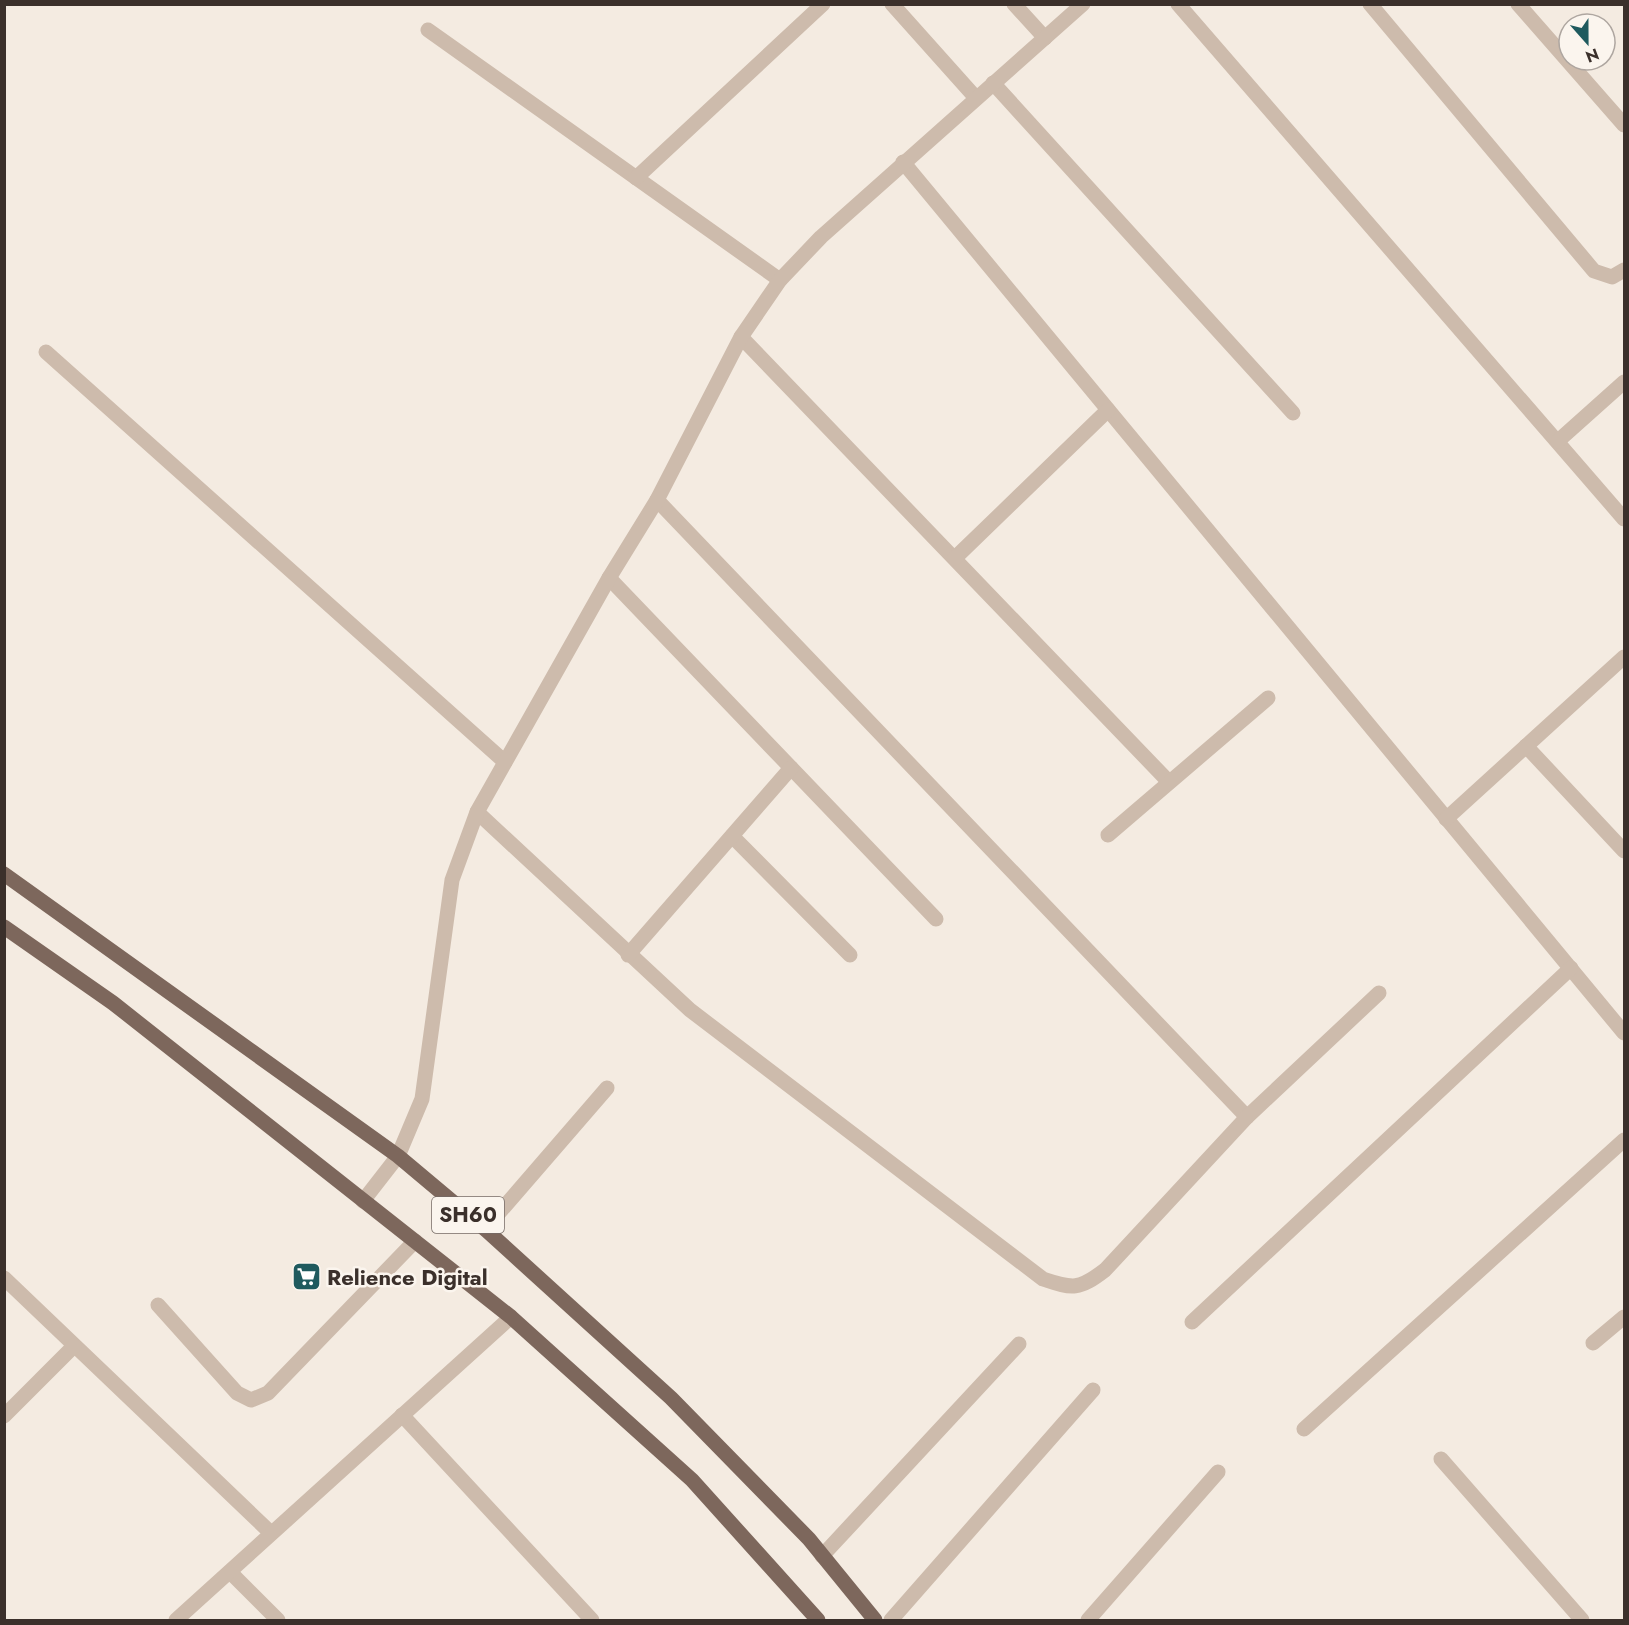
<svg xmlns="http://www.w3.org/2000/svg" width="1629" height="1625" viewBox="0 0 1629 1625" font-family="Jost,sans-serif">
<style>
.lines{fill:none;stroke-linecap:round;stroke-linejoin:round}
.lane{stroke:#cdbbac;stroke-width:15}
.street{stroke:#cdbbac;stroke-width:15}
.primary{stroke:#7d675c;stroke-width:15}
.labels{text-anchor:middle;stroke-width:5;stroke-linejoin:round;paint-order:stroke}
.shield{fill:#fbf5ee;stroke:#756b66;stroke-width:1.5}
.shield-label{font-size:21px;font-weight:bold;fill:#3b302b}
.poi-label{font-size:22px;font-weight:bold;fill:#3b302b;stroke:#fbf5ee;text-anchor:start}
</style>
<rect width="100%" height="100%" fill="#f4ebe1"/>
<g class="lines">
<g class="lane">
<polyline points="428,30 780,280"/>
<polyline points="636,178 823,4"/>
<polyline points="46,352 505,762"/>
<polyline points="158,1305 237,1393 251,1400 268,1393 415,1241"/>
</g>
<g class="street">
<polyline points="892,4 976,98"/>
<polyline points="1014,4 1045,38"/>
<polyline points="1178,4 1624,519"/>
<polyline points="1370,4 1594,271 1612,277 1624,270"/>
<polyline points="1518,4 1624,125"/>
<polyline points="993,83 1293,413"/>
<polyline points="903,162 1624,1033"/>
<polyline points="741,337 1169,782"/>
<polyline points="1558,441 1624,382"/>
<polyline points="657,500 1247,1117"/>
<polyline points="955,558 1108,410"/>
<polyline points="609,578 936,919"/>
<polyline points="1526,746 1624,851"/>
<path d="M477 812 690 1010 1043 1279C1073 1289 1079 1290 1105 1270L1247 1117 1379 993"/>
<polyline points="1446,819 1624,657"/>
<polyline points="1108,835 1268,698"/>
<polyline points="732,836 850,955"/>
<polyline points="628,955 791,768"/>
<polyline points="363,1201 398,1156 422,1099 452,880 477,812 609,578 657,500 741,337 780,280 821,237 1083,4"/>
<polyline points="485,1229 607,1088"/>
<polyline points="4,1278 271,1533"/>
<polyline points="1192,1322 1571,968"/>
<polyline points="1593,1343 1624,1317"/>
<polyline points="402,1415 592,1620"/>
<polyline points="4,1416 74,1346"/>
<polyline points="1304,1429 1624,1140"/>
<polyline points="1441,1459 1582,1620"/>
<polyline points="822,1556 1019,1344"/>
<polyline points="230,1572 278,1620"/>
<polyline points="176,1620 511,1317"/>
<polyline points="891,1620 1093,1390"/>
<polyline points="1088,1620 1218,1472"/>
</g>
<g class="primary">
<polyline points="4,874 398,1156 485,1229 671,1398 809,1539 875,1620"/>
<polyline points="4,927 113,1003 511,1317 692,1480 818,1620"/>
</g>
</g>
<defs>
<symbol id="supermarket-square" viewBox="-11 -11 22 22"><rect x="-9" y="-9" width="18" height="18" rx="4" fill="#1f5a5e" stroke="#fbf5ee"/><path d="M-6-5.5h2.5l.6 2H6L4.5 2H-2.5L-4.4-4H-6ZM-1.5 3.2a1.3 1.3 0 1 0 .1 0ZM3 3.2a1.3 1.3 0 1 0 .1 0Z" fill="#fff"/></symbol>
</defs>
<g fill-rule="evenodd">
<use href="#supermarket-square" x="290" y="1260" width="33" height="33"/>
</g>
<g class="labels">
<rect class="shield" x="432" y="1197" width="72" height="36" rx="4.5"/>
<g class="shield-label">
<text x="468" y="1222">SH60</text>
</g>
<g class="poi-label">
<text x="327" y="1285">Relience Digital</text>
</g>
</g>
<rect width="1629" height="1625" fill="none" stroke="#3b302b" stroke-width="12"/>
<g transform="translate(1587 42) rotate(159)"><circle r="28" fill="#fbf5ee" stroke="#aea6a0" stroke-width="1.5"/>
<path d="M0-4.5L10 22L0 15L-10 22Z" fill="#1f5a5e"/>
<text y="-9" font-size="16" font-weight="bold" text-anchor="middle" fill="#3b302b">N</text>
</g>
</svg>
